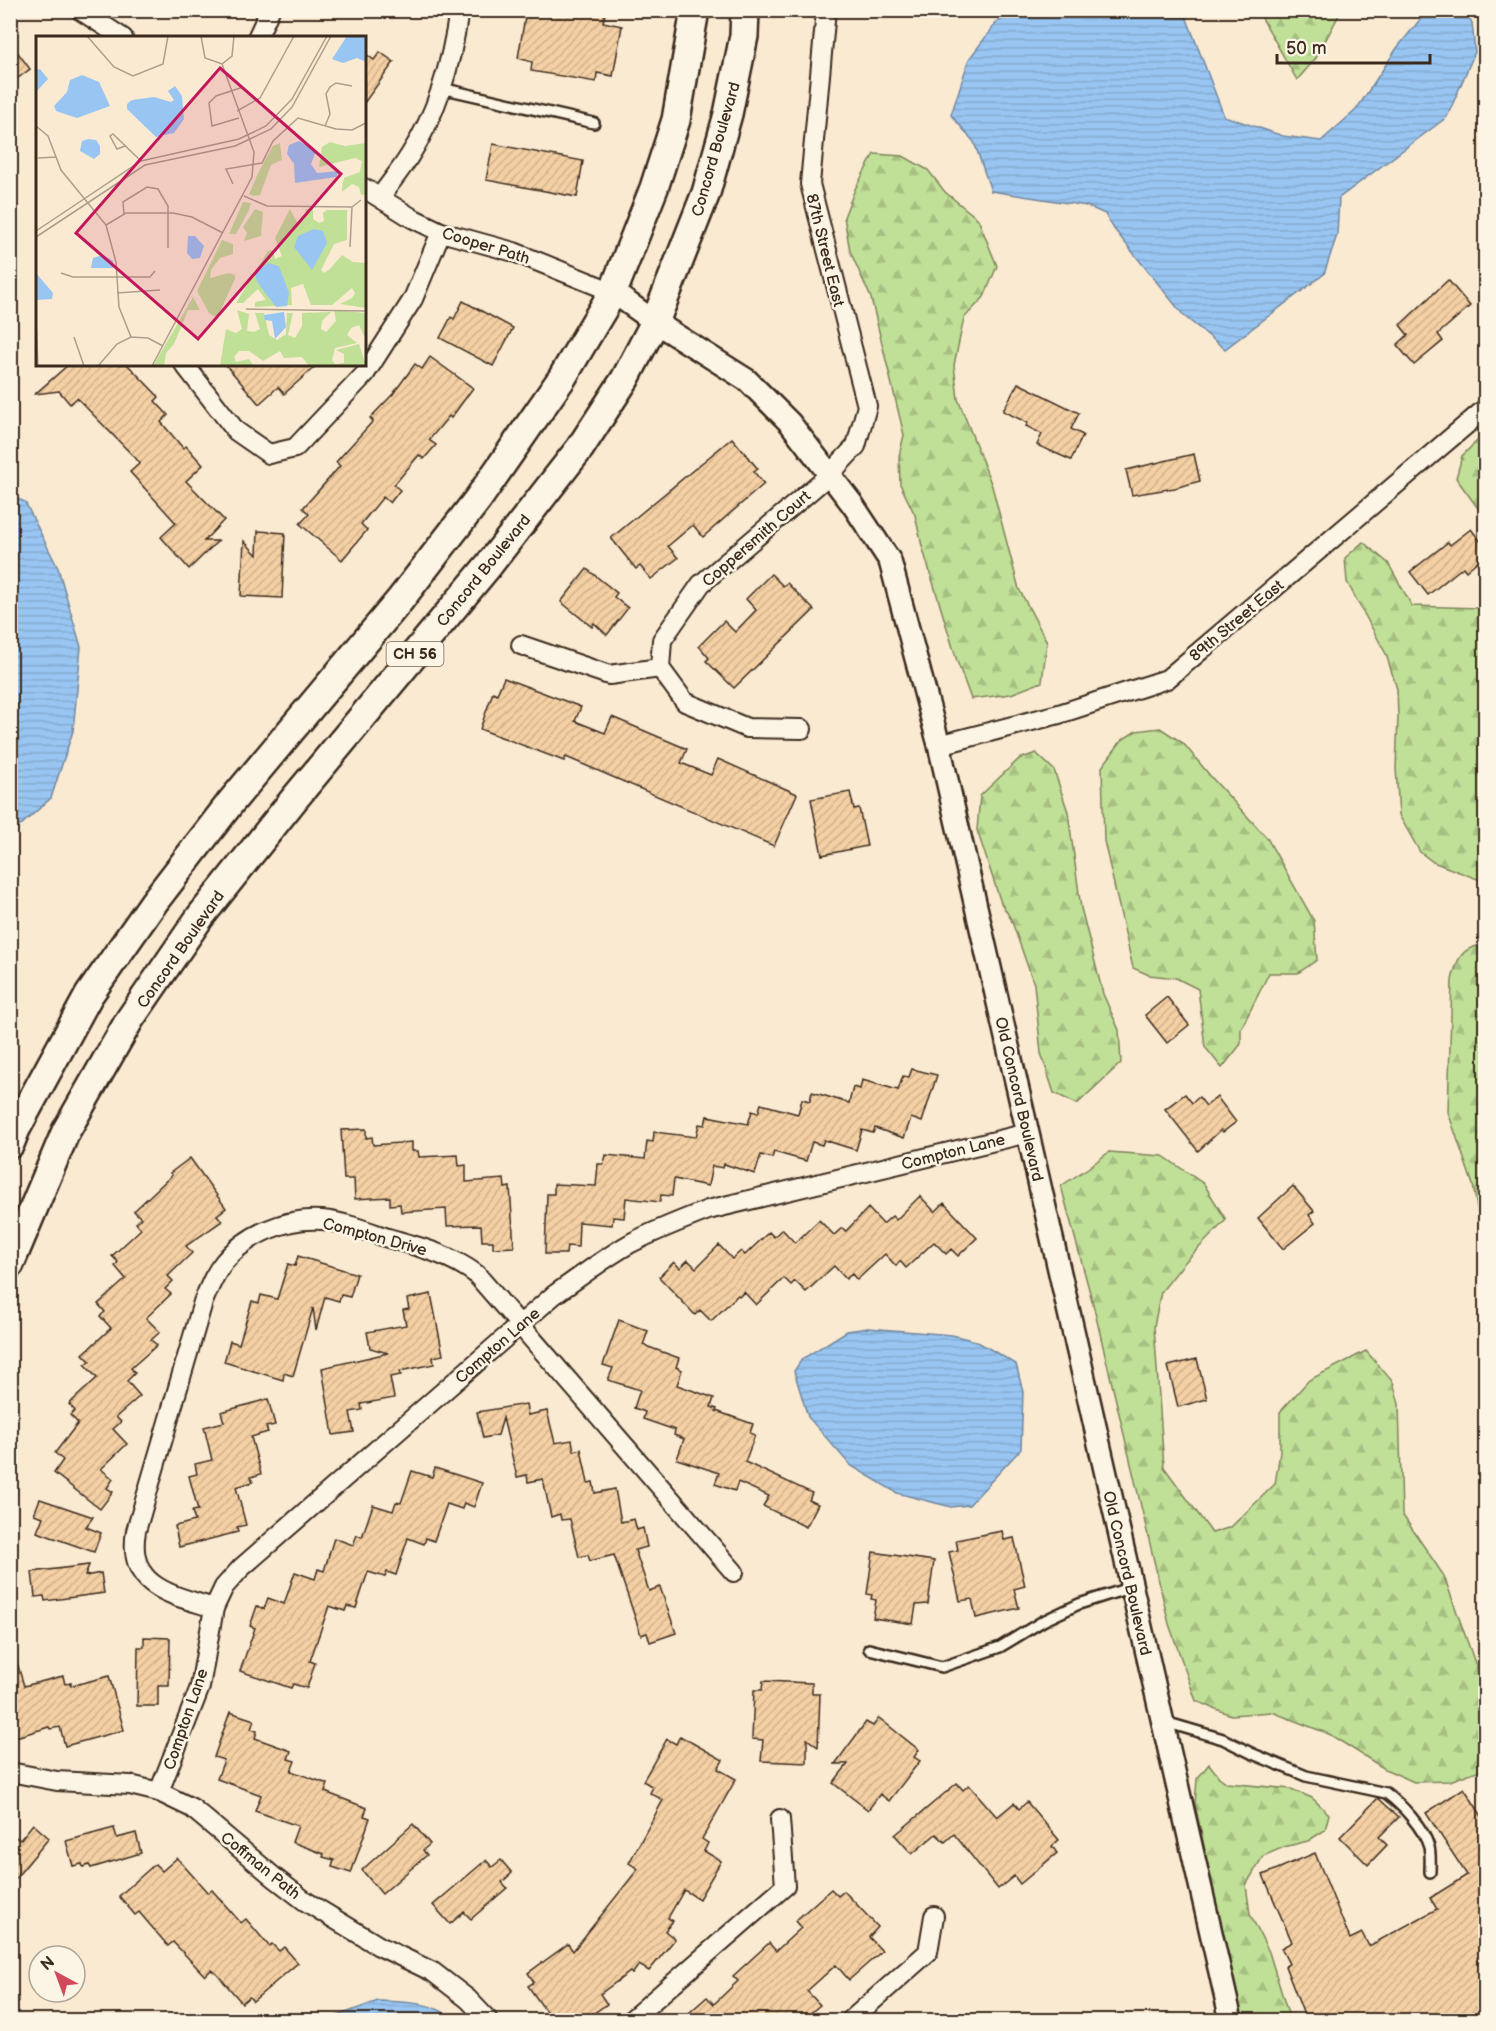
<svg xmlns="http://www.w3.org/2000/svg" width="1496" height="2031" viewBox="0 0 1496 2031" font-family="'Balsamiq Sans',sans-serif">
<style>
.forest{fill:url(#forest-firs);stroke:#7e845a;stroke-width:1.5}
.water{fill:url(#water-rules);stroke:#73879d;stroke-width:1.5}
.building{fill:url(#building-hatch);stroke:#3b2a1e;stroke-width:1.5}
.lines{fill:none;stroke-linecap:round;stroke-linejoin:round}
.service-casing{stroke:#3b2a1e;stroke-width:14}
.minor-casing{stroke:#3b2a1e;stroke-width:22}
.tertiary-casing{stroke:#3b2a1e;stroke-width:26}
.primary-casing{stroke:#3b2a1e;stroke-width:32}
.service{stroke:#fcf5e5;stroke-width:9}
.minor{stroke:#fcf5e5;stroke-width:18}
.tertiary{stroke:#fcf5e5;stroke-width:21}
.primary{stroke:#fcf5e5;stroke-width:27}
.labels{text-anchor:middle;stroke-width:5;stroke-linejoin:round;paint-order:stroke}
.shield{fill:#fcf5e5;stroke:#75675a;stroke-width:1.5}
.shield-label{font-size:15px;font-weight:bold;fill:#3b2a1e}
.street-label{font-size:16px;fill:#3b2a1e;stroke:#fcf5e5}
.inset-road{fill:none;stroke:#ae9d8a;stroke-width:1.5}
.view{fill:#c2185b;fill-opacity:0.15;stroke:#c2185b;stroke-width:3}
.inset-edge{fill:none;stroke:#3b2a1e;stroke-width:3}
</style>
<defs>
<pattern id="forest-firs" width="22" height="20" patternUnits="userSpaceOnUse" patternTransform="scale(1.5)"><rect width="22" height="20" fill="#c0df97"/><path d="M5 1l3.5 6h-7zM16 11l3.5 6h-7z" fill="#a6c082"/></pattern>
<pattern id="water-rules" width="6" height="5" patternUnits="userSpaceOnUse" patternTransform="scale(1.5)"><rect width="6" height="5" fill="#98c5f2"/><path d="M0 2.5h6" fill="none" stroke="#84a9cf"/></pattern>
<pattern id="building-hatch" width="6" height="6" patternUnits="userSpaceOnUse" patternTransform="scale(1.5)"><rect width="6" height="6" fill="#f4d0a4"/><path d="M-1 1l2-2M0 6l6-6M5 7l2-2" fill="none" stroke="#d2b38d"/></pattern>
</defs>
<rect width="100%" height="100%" fill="#faead2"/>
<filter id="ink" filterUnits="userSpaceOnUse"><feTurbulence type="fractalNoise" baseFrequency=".0167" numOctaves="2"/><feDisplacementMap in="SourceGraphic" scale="12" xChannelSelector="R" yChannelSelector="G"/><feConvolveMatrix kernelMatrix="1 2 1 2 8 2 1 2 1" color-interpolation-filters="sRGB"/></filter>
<g filter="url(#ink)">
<g class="forest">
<polygon points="1258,11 1341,11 1316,58 1297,80"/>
<polygon points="874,154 903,156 928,170 945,192 978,219 997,266 984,297 964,318 954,365 958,399 992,486 1019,589 1047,642 1042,682 1011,694 971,699 957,661 922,546 915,515 900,484 899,456 904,435 871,298 850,251 844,217 855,189"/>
<polygon points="1485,433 1485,518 1456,478 1462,456"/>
<polygon points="1363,542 1388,563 1412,606 1480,608 1485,599 1485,882 1433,862 1420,852 1399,815 1396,768 1398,717 1397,689 1386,654 1347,582 1345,558"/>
<polygon points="1160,728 1183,743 1212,778 1267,838 1314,921 1317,960 1298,973 1269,973 1241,1029 1241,1044 1222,1068 1205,1047 1198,989 1176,978 1149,975 1133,968 1104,841 1102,767 1122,740 1136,731"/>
<polygon points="1036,753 1054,770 1068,812 1081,908 1103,994 1119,1030 1121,1063 1077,1104 1054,1093 1041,1053 1034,984 1011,919 1001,903 977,830 980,796 1019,759"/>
<path d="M1477 946 1486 960 1485 1255 1473 1185 1448 1112 1452 980C1456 964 1459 950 1477 946Z"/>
<polygon points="1109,1152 1163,1156 1204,1184 1226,1220 1185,1262 1161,1292 1154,1326 1164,1467 1212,1533 1231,1527 1275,1484 1280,1452 1280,1412 1309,1380 1366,1351 1393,1382 1399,1404 1402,1514 1444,1576 1475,1663 1485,1686 1485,1768 1450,1781 1414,1782 1385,1769 1329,1734 1272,1712 1231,1715 1196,1701 1169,1624 1093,1304 1061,1186 1088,1168"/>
<polygon points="1209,1764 1219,1777 1227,1783 1291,1789 1312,1798 1329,1814 1325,1830 1308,1841 1284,1847 1263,1856 1246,1885 1250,1914 1269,1952 1290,2020 1241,2020 1195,1804 1197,1779"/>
</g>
<g class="water">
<polygon points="1019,11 1184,11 1224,116 1283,136 1321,141 1356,110 1397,48 1423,16 1430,11 1466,11 1472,23 1475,52 1447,117 1339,198 1337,235 1324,274 1225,349 1184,316 1114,229 1105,214 1087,206 991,191 974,142 951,115 969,59 997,22"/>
<polygon points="11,496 25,502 58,568 81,647 73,731 51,798 11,834"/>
<polygon points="868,1328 952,1335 976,1341 1016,1364 1023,1392 1021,1449 969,1505 951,1507 897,1493 850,1465 808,1417 794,1371 802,1359 847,1331"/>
<path d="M378 2001C401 2002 437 2001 452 2020H326Z"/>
</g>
<g class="building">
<polygon points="543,10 585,10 605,14 603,22 622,26 613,76 597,73 596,82 531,71 532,62 518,58 526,11 543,14"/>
<polygon points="10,42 30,69 10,84"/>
<polygon points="380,52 394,62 364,103 364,53 374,60"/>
<polygon points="493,144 583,161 577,197 486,180"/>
<polygon points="1448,280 1470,306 1438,334 1443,341 1414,365 1397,345 1408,335 1400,325"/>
<polygon points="463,301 513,328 493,366 440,338 451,317 454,319"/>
<polygon points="430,357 473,388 451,418 449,416 429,440 436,445 424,459 419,455 394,485 400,490 390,503 383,497 361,524 367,530 342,560 300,524 309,514 303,508 340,466 336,462 373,421 370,418 393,394 415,364 422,369"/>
<polygon points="69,364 127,364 159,397 155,401 168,415 161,422 183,448 186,446 203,465 186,481 224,520 204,541 218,541 189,569 161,537 176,523 130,472 140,463 77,398 70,404 59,391 35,394"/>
<polygon points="225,364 318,364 284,394 278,387 259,404"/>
<polygon points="1018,383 1079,413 1071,429 1083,435 1071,460 1037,445 1042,434 1026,426 1028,423 1003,411"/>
<polygon points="732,438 758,469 754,472 764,484 703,537 693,525 668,546 678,558 651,579 640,566 636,569 611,538"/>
<polygon points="1194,454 1200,481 1175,488 1132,495 1126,470"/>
<polygon points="1471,529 1485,547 1485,555 1466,571 1463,567 1428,595 1410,572 1448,542 1450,545"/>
<polygon points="258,531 285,533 282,598 241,596 244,541 257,555"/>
<polygon points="587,569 617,593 614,597 628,608 607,635 594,623 592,627 561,602"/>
<polygon points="771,574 783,586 787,583 814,610 734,688 706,661 709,658 699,646 724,621 735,632 756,610 746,599"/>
<polygon points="504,678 581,707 575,721 605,733 612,717 687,749 681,763 711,775 718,759 797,794 774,846 566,757 564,761 480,729 493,692 497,694"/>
<polygon points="850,792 854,809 859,808 867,846 822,855 811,799"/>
<polygon points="1167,997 1189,1025 1167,1043 1145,1015"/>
<polygon points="912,1069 937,1075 922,1122 911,1118 904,1138 875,1128 873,1133 862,1130 856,1150 824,1140 822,1145 812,1142 806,1161 774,1152 772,1158 761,1155 755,1174 724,1164 723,1168 712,1166 708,1186 674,1179 672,1196 661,1195 660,1202 626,1198 624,1218 613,1217 612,1225 579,1222 578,1247 567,1246 566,1254 545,1254 547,1194 554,1194 554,1184 596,1186 598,1164 604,1164 606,1155 645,1159 647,1141 653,1142 654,1132 696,1137 699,1124 705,1125 707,1116 748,1124 752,1111 758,1113 761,1104 798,1114 802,1099 810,1101 812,1092 849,1103 853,1087 860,1089 862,1080 898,1090 903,1076 909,1077"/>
<polygon points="1185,1094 1192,1103 1199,1097 1206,1106 1217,1097 1236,1122 1223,1132 1221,1130 1198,1151 1165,1109"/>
<polygon points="366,1129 366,1138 372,1137 373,1145 412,1142 412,1151 418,1151 419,1157 458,1155 459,1166 466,1165 466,1182 504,1179 505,1188 510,1187 514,1247 493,1248 493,1241 482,1241 481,1225 447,1226 446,1209 401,1212 400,1204 390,1205 390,1197 355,1199 354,1179 344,1179 341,1130"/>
<polygon points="190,1158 226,1208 217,1215 222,1221 186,1246 192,1253 168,1276 173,1281 165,1289 171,1294 146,1318 160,1332 151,1340 157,1345 131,1368 135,1373 127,1381 140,1396 116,1417 121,1422 113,1429 127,1444 101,1469 113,1479 107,1488 113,1492 100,1509 54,1473 63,1460 55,1453 78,1423 70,1415 75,1411 69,1404 97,1378 85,1365 90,1361 83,1354 111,1328 100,1316 105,1312 98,1304 126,1279 115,1266 118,1262 112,1256 141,1229 136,1223 141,1218 134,1211 172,1175 170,1173"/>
<polygon points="1293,1186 1314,1211 1309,1215 1315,1223 1283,1249 1258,1218"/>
<polygon points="920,1196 935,1212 944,1203 977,1238 958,1256 951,1249 946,1254 934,1242 906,1268 900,1261 896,1266 885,1254 857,1280 852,1274 846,1279 834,1266 806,1292 795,1281 791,1285 784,1278 756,1305 744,1292 740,1296 738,1295 711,1321 700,1310 695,1315 659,1277 674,1262 680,1268 688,1260 696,1268 719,1245 732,1259 741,1251 745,1255 769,1232 774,1237 782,1229 795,1243 819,1220 834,1235 842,1228 846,1231 868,1208 883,1224 892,1216 896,1220"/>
<polygon points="298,1256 357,1274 350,1297 341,1295 339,1301 325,1297 316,1330 313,1308 293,1376 284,1373 283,1380 224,1362 230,1341 239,1344 252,1301 259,1303 261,1295 277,1299 288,1264 295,1266"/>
<polygon points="431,1294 443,1355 433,1357 434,1364 400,1371 401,1375 390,1377 394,1398 361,1404 362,1410 350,1412 354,1432 333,1435 322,1368 388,1353 370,1348 367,1332 406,1325 403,1310 409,1309 407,1299"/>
<polygon points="619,1320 648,1331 643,1345 679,1358 676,1367 682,1370 677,1385 714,1398 711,1407 717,1409 716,1411 753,1424 750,1433 755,1435 745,1462 812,1493 809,1500 818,1504 806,1527 763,1506 769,1496 738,1482 735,1491 715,1484 719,1473 677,1459 684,1439 674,1435 675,1430 643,1419 645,1412 634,1408 640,1390 608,1380 613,1368 603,1365"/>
<polygon points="1197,1359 1207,1399 1178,1407 1168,1366"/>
<polygon points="268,1399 275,1425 266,1427 268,1432 251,1437 261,1474 251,1477 253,1482 236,1487 246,1525 237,1527 238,1532 179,1547 175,1526 195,1521 192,1511 198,1510 189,1476 197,1474 195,1464 212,1460 204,1427 224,1422 221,1412"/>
<polygon points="526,1404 528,1415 547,1411 555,1443 572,1440 574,1451 581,1449 588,1483 593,1482 595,1493 615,1489 621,1522 634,1519 637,1530 643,1528 647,1547 635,1550 649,1591 660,1587 676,1633 650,1642 647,1633 641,1635 614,1555 590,1561 588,1555 579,1557 570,1519 561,1520 560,1514 551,1517 543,1479 528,1482 527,1475 517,1477 503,1418 498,1435 483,1438 477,1412"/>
<polygon points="435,1468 482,1483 474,1507 464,1503 462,1509 447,1504 434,1541 426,1538 424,1544 408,1538 396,1575 387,1572 385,1577 368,1572 356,1608 347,1606 345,1611 329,1606 310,1661 315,1663 307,1688 293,1684 291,1688 240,1671 255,1628 250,1626 257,1606 264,1609 268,1598 284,1604 295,1572 315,1579 318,1569 324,1571 334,1538 353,1545 357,1535 362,1537 373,1505 393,1511 396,1502 401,1503 412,1471 432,1477"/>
<polygon points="40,1499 93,1517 86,1527 101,1533 94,1552 37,1532 43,1517 34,1514"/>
<polygon points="1002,1531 1004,1540 1014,1538 1025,1586 1014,1589 1019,1608 976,1618 972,1599 960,1601 949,1552 958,1550 956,1540"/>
<polygon points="873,1552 934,1561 928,1604 916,1605 913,1624 873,1618 876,1600 871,1599 872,1595 867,1594"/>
<polygon points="89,1565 85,1576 101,1573 104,1593 45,1601 44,1596 35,1597 32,1572"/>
<polygon points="144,1637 170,1638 169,1686 158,1686 158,1706 137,1706 138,1647 144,1647"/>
<polygon points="10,1656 15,1656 24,1686 63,1676 65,1684 71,1683 71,1686 109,1676 124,1730 65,1746 60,1727 50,1729 49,1727 16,1737 14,1729 10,1730"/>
<polygon points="763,1681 812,1683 812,1694 820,1694 818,1747 807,1739 807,1763 761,1761 763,1740 752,1739 754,1690 762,1690"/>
<polygon points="230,1712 254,1720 251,1729 257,1731 255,1738 291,1751 288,1759 295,1761 291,1771 328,1784 325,1792 367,1808 364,1816 370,1818 351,1873 332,1867 334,1860 323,1857 324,1854 292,1842 298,1826 255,1811 261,1795 217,1779 224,1760 214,1757"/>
<polygon points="879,1718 919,1750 914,1757 920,1761 889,1801 880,1794 868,1810 833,1783 848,1764 835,1764 866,1722 873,1726"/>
<polygon points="680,1736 723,1760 718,1769 736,1779 702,1839 708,1843 704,1851 721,1861 699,1899 684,1890 668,1918 673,1921 665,1931 675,1939 649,1971 639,1965 632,1974 630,1972 600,1994 607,2004 584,2020 552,2020 528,1986 534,1982 528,1973 568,1944 573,1951 638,1869 629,1863 663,1800 650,1793 653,1787 643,1781 667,1739 676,1744"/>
<polygon points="957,1783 963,1790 969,1785 997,1817 1014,1803 1019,1809 1027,1802 1059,1840 1052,1846 1057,1853 1020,1884 1014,1876 998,1889 954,1834 945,1842 936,1834 912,1854 895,1835"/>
<polygon points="1464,1788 1485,1821 1485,2020 1306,2020 1285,1966 1289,1964 1281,1948 1292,1942 1263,1875 1315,1853 1350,1939 1362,1933 1369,1946 1437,1909 1430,1898 1467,1875 1426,1813"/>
<polygon points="1378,1798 1399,1817 1379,1837 1387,1845 1368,1865 1340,1837"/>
<polygon points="33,1824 49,1838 10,1885 10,1833 20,1840"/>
<polygon points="413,1824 430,1844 423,1850 427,1855 382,1894 362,1870"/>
<polygon points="114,1828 117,1838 136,1833 141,1853 91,1868 89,1865 83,1867 82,1864 73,1866 66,1841"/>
<polygon points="177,1858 208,1893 212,1890 241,1923 246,1919 269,1946 272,1944 279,1951 284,1947 298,1963 253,2001 249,1997 242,2003 216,1973 211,1970 205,1976 173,1942 168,1946 139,1912 135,1915 119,1896 155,1864 162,1871"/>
<polygon points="486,1860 492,1867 501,1860 512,1873 502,1882 507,1888 471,1919 464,1912 450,1924 433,1905"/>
<polygon points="831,1889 838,1896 844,1891 878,1927 869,1937 882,1951 849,1980 836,1965 807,1991 820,2005 802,2020 681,2020 707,1997 714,2004 738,1981 733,1976 769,1943 776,1951 801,1928 795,1921"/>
</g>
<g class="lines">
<defs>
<g id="service">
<polyline points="441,88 594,123"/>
<polyline points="869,1649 942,1667 1000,1647 1043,1621 1079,1604 1132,1587"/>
<path d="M1165 1722 1223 1739 1253 1754 1306 1776 1386 1793C1403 1806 1423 1827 1429 1847 1431 1855 1430 1864 1430 1872"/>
</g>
<g id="minor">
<polyline points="80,10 123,38"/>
<polyline points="257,38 270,10"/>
<polyline points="364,188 412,218 441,232 514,252 613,292"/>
<path d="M380 197C390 183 401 170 410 155 438 112 452 61 459 10"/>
<polyline points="184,364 236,431 269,454 295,448 365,374 413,299 441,232"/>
<polyline points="521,645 609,675 660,668"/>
<polyline points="802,729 747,728 685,702 660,668 662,640 701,584 829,475 856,446 867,406 810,184 826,10"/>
<polyline points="939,745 1059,714 1167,679 1486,408"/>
<path d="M214 1608C173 1595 126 1588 136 1531L203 1302C209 1288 214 1274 224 1262 246 1235 286 1217 322 1220 344 1222 367 1231 388 1238 419 1247 449 1254 476 1274L734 1572"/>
<polyline points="10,1772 57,1781 130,1785 159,1792 192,1808 275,1878 305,1901 379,1946 433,1972 468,1999 488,2020"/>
<path d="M159 1792 200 1687 214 1608 224 1587 241 1568 554 1295C580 1277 604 1258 631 1243 656 1230 682 1220 708 1210L1028 1133"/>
<polyline points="631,2020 785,1886 780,1819"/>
<polyline points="851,2020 928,1952 934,1916"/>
</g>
<polyline id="tertiary" points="613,292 655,322 747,380 790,423 853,505 890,561 939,745 1231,2020"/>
<g id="primary">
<polyline points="10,1144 16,1129 89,995 154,902 231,802 400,600 478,499 562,378 613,292 654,188 676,120 695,10"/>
<polyline points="10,1264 66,1131 130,1019 200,917 295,798 488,566 580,448 625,379 655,322 706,193 728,114 744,36 745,10"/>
</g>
</defs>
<use href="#service" class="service-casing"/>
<use href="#minor" class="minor-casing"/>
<use href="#tertiary" class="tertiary-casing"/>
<use href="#primary" class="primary-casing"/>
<use href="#service" class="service"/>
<use href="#minor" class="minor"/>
<use href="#tertiary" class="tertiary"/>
<use href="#primary" class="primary"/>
</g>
</g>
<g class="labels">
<rect class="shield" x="386.5" y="642" width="57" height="24" rx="4.5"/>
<g class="shield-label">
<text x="415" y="659">CH 56</text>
</g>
<g class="street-label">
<text transform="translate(715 149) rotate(-74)" y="6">Concord Boulevard</text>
<text transform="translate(486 245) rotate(17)" y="6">Cooper Path</text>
<text transform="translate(826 250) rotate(76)" y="6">87th Street East</text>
<text transform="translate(756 538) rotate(-41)" y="6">Coppersmith Court</text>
<text transform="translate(483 570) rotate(-51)" y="6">Concord Boulevard</text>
<text transform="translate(1236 620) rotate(-40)" y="6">89th Street East</text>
<text transform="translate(180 949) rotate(-55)" y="6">Concord Boulevard</text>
<text transform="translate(1020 1099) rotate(77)" y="6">Old Concord Boulevard</text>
<text transform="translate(953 1151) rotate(-14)" y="6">Compton Lane</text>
<text transform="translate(375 1236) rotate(15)" y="6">Compton Drive</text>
<text transform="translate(497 1345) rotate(-41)" y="6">Compton Lane</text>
<text transform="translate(1128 1573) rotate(77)" y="6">Old Concord Boulevard</text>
<text transform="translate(185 1719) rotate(-71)" y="6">Compton Lane</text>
<text transform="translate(261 1865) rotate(39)" y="6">Coffman Path</text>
</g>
</g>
<g transform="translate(36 36)">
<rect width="330" height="330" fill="#faead2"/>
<path d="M294 106 309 110 330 107V158L325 159 323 151 316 148 306 156V152L308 142 324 136 326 125 319 122 283 131 286 111ZM244 107 246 124 235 129 224 159 217 160 213 158 223 135 237 110ZM207 166 215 167 213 174 200 198H193ZM219 173 227 176 225 200 208 205 211 197 207 191ZM254 173 261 186 268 184 270 173H277V183L283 187 288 185 287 177 291 174H311V204L298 208 285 234 288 237 294 233 306 219 317 226 330 227V272L304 268 316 262 319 257 316 252 296 269H275L267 248 255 252 256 269 219 271V266L230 264 222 253 207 267H200L232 215 237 214 239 223 246 220 239 202ZM186 204 197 208V218L184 222 175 234 174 242 193 237 199 239V243L181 282 173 277 161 255ZM157 261 164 274H152L138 308 130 317 128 330H117ZM201 274 213 278 211 295 218 296 224 293 219 277H228L233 299 241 304 250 298 251 277H257L252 299 259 302 266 290V277L295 276 286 285 285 293 290 296 300 285 298 274 330 277V304L323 289 315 292 311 299 321 307 299 312 296 324 299 328 308 327V318L300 314 323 308 330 330H273L266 321 248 322 244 315 227 325 213 315H203L198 321 200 326 213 323 218 330H184L190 293 200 297 206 293Z" fill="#c0df97"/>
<path d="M311 0H330V26L321 22 307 27 296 23ZM4 33 12 43 0 56V34ZM46 39 63 46 74 70 41 82 20 75 18 70 31 56 34 44ZM139 50 146 60 148 83 138 97 120 101 91 73V68L96 64 118 61 135 66 138 64 132 55ZM52 103 60 104 64 110V118L58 123 44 115 46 105ZM263 105 280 115 275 128 281 137 303 135 300 141 259 147 258 128 251 118 253 109ZM278 193 287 195 291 207 276 234 258 211 262 200ZM152 200H159L168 210 164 222 156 223 151 217ZM67 219 77 225 78 232H55L57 222ZM232 227 243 230 253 257 251 270 240 271 221 246 219 237ZM0 237 17 257 16 263 0 264ZM248 276 250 291 239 303 236 285 229 284 228 279Z" fill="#98c5f2"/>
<path class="inset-road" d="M51 0 78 31 97 40 127 28 132 0M165 0 169 22 186 28 196 20 198 0M201 75 224 62 258 0M203 82 176 90 173 67 180 60 207 51M0 90 12 100 25 134 70 189 80 226 83 271 95 301M289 90 294 78 290 58 294 51 300 47 316 50M89 110 81 113 74 100 77 98 105 125M2 122 20 121M197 148 190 133 226 127 237 105 262 82 300 93 316 94 330 87M208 160 231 170 316 171 325 164M88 178 87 166 111 151 122 153 132 170V212M70 189 90 177H137L156 181 187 197M0 195 105 125 203 103 230 90 256 63 291 0M0 201 109 129 199 110 235 93 256 71 295 0M314 211 316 171M25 237 37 241H114L119 235M81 257 124 254M210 273 330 275M0 283 2 330M38 301 48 330M62 330 81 308 95 301 112 302 127 310M116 330 216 141 218 116 186 28"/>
<path class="view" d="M184 32 305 138 162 303 40 197Z"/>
<rect width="330" height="330" class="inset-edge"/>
</g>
<rect width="1496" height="2031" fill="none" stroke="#fcf5e5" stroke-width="36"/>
<rect x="18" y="18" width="1460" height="1995" fill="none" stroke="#3b2a1e" stroke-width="2" filter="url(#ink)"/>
<g transform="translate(57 1974) rotate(319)"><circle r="28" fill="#fcf5e5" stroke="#afa495" stroke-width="1.5"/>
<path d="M0-4.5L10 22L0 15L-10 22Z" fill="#d1495b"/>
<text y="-9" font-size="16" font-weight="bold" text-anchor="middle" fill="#3b2a1e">N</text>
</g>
<path d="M1277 54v9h153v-9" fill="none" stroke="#3b2a1e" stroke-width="3"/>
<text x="1286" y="54" font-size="18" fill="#3b2a1e" stroke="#fcf5e5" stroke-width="4.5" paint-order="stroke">50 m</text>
</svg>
